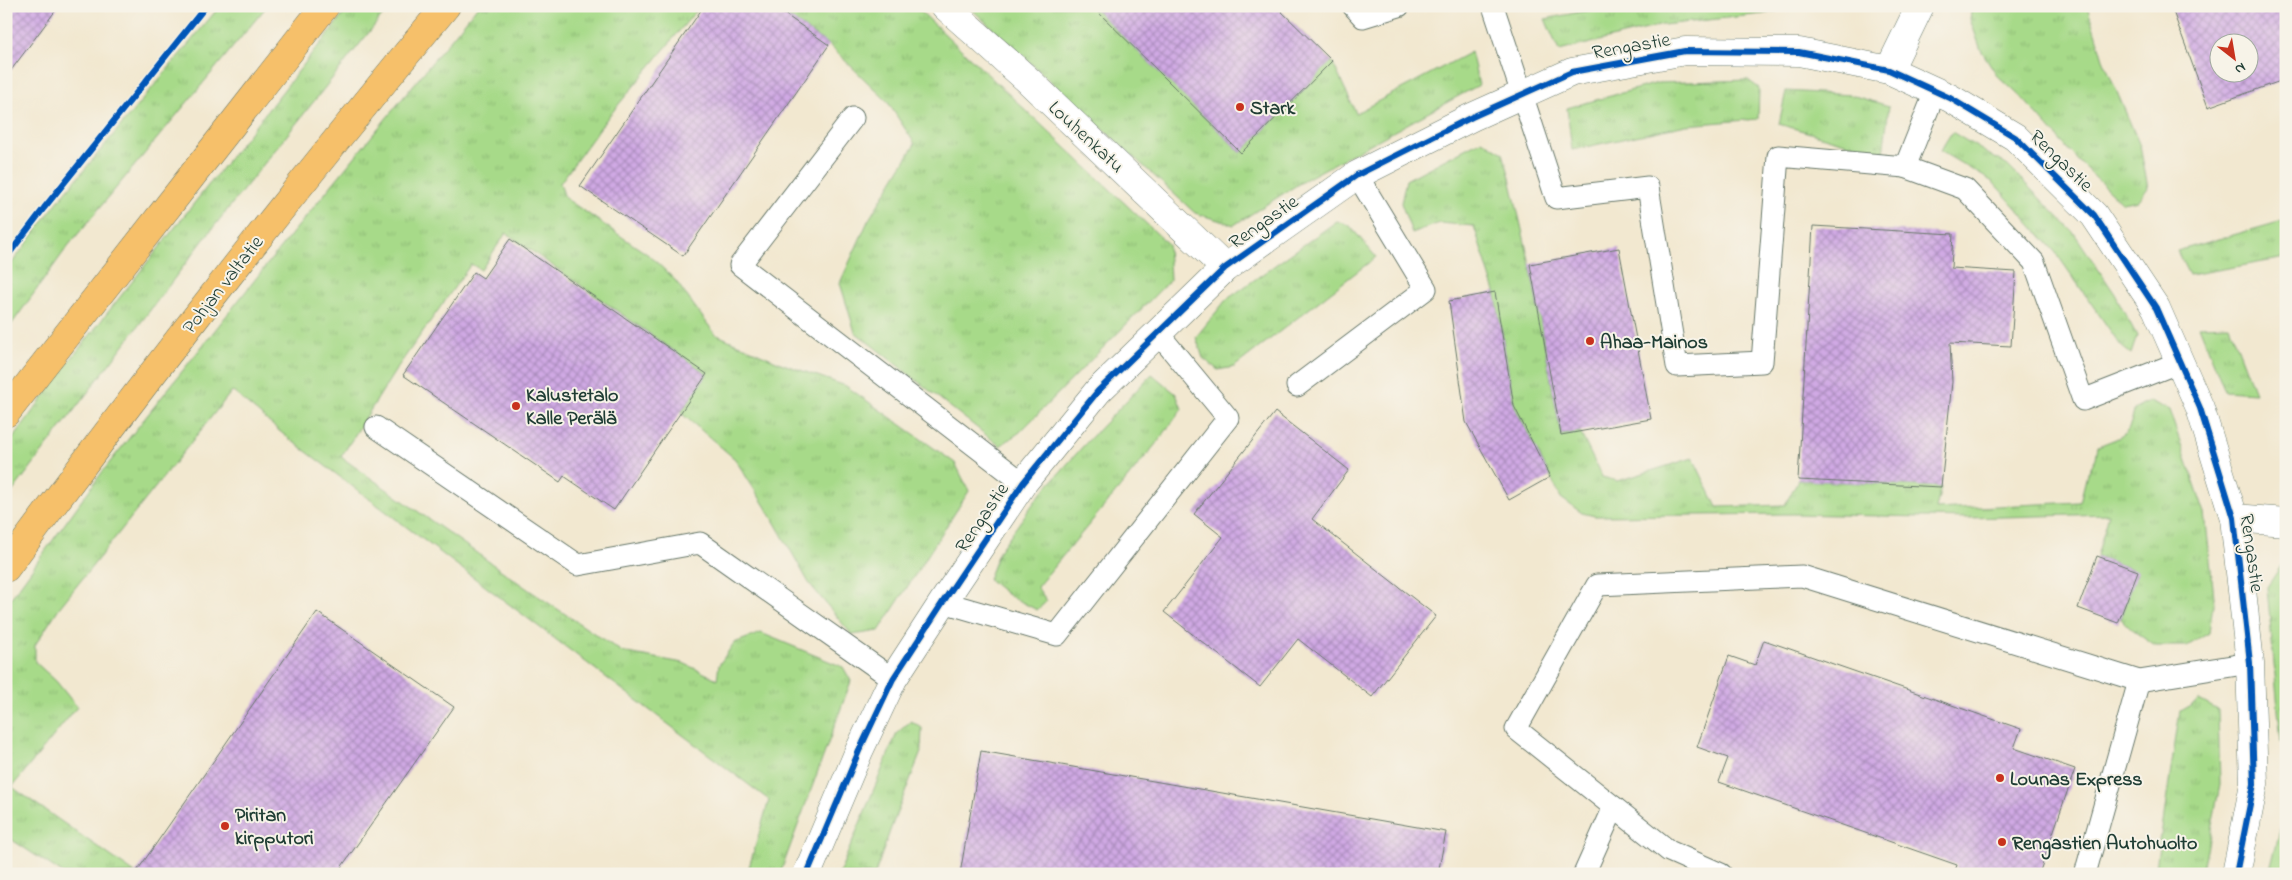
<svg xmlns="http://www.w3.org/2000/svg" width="2292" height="880" viewBox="0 0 2292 880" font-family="'Indie Flower',sans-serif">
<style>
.grass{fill:url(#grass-tufts);stroke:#638c5e}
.building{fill:url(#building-cross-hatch);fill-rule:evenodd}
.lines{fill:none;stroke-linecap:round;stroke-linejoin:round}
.service-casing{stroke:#69796b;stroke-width:23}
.minor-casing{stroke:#69796b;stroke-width:29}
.tertiary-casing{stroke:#69796b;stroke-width:29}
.trunk-casing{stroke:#69796b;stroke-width:29}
.service{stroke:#fff;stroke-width:21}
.minor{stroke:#fff;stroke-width:28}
.tertiary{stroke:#fff;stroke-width:28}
.trunk{stroke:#f6c06b;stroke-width:28}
.cycleway-casing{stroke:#f7f3e8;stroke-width:9}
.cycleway{stroke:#0057b8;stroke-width:6}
.poi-dot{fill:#c8321e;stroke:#f7f3e8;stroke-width:2}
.labels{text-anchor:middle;stroke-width:4;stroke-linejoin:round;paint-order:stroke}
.street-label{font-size:20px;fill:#1f3d34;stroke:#f7f3e8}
.poi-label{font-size:20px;font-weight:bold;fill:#1f3d34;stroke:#f7f3e8;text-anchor:start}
</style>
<defs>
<pattern id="grass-tufts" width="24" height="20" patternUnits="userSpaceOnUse" patternTransform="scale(1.25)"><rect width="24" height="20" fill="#a7da89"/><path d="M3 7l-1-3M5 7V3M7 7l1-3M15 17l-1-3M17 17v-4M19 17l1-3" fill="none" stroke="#8fbc77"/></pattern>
<pattern id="building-cross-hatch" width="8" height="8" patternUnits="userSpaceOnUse" patternTransform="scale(1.25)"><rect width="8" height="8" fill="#d0a9e4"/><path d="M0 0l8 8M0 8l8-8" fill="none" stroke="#a88bba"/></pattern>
</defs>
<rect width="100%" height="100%" fill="#f7f3e8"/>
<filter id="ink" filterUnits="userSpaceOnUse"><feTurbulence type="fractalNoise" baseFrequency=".02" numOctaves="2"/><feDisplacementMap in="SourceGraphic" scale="10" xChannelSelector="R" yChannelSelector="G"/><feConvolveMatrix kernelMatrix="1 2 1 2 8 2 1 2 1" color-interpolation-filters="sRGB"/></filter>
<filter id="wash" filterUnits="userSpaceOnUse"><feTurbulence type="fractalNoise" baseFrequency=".0096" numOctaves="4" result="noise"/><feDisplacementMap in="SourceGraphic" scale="20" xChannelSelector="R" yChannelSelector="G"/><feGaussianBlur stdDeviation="1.12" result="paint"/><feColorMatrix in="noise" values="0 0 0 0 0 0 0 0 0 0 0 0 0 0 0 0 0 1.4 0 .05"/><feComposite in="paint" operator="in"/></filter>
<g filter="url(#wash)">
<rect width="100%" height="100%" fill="#f2e8d0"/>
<g class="grass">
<polygon points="220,6 267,6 68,246 6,332 6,271 56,204"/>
<polygon points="350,6 390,6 208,234 6,500 6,448 71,359"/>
<polygon points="478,6 700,6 605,121 560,183 565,198 650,256 675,280 715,334 783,364 846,386 955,463 969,491 879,631 852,635 809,583 770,514 735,459 681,413 707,374 506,233 481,270 471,264 397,368 341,457 529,590 622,652 683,663 717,679 719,665 734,643 761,633 843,667 851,681 780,874 747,874 769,800 283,434 232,391 59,608 35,645 35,662 56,681 77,707 12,787 135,873 64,874 6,836 6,605 103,471 273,257"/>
<polygon points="773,6 915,6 1168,244 1170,280 1020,432 1000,446 855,332 840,283 868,221 915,144 887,101 829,45"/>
<polygon points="968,6 1092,6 1241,153 1332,61 1356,113 1471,52 1479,85 1308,178 1234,225 1195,213"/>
<polygon points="1610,6 1798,6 1763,14 1663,25 1559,51 1545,19"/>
<polygon points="1972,6 2087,6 2103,59 2140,146 2148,188 2138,200 2122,203 2080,163 2025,101 1997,75 1981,50 1970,19"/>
<polygon points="1748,80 1759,88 1758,119 1686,125 1572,150 1567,108 1658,83"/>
<polygon points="1786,91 1851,95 1889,106 1883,154 1779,124"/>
<polygon points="1952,132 2008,166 2074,233 2115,294 2137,336 2131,354 2121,346 2056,253 1993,182 1940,151"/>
<path d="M1482 140 1503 153 1509 174 1530 264 1561 435 1580 432 1602 477 1618 481 1693 458 1717 507 1785 505 1798 480 1941 487 1936 509 2080 502 2087 474 2096 458 2098 446C2123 436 2129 437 2134 410L2150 401 2169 410 2205 513 2214 597 2209 633 2187 646H2155L2131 629 2120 618 2137 571 2097 556 2109 514 1968 518 1793 514 1595 516 1582 513 1561 498 1514 406 1495 292 1474 226 1439 223 1412 233 1401 203 1406 180Z"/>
<polygon points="2286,220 2286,258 2189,275 2177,251"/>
<polygon points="1337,221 1350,226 1376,257 1234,367 1218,370 1203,358 1196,337 1226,300"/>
<polygon points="2229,325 2255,393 2225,391 2199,326"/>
<polygon points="1152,374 1176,394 1182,409 1160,439 1037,587 1047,601 1037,610 1008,595 988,579 999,551 1038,497 1085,444"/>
<polygon points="2286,562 2286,746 2281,742 2267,587 2283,563"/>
<polygon points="2199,700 2218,710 2220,785 2202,874 2155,874 2180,711"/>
<polygon points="911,721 922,728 921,752 891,828 875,874 839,874 897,733"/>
<polygon points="2285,810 2286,874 2269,874"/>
</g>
<g id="blocks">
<g class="building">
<polygon points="6,6 59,6 6,77"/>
<polygon points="704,6 773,6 829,45 683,256 580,186"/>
<polygon points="1092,6 1276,6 1332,61 1241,153"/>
<path d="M2171 6H2286V79L2208 107ZM2220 42H2250V72H2220Z"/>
<polygon points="1813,226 1953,234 1951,268 2016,272 2011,346 1950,343 1952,382 1941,487 1798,480"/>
<polygon points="510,239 707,374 614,510 564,476 560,482 403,375 474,272 483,278"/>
<polygon points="1619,248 1651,419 1561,435 1530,264"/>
<polygon points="1495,292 1514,406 1550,477 1509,500 1466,422 1449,301"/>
<polygon points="1275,412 1349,470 1312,519 1436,616 1372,697 1298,639 1260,687 1164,612 1223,537 1194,514"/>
<polygon points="2097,556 2138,571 2118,623 2078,608"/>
<polygon points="317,612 454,707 340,869 347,874 135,874"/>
<polygon points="1764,640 2021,729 2014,748 2075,769 2039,874 1954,874 1957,865 1719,782 1728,758 1697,747 1729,656 1755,665"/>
<polygon points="981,751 1446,832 1438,874 960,874"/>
</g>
</g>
</g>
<g filter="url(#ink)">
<use href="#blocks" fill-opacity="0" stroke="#69796b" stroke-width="1"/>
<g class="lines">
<defs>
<g id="service">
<polyline points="1353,6 1363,17 1399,6"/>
<polyline points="1493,6 1556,198 1648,187 1677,366 1762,362 1778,156 1905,167 1935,92"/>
<polyline points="853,118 740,265 1023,483"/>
<polyline points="1905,167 1965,189 2034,262 2083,400 2180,362"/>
<polyline points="1297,386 1426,289 1357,175"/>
<polyline points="376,427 578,565 700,543 893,679"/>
<polyline points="943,602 1057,635 1228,418 1157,332"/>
<polyline points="1584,874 1614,807"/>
<polyline points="1721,874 1669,851 1516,729 1597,585 1802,576 2139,681 2250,663"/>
<polyline points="2085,874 2139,681"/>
</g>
<g id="minor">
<polyline points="945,6 1029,81 1225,268"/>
<polyline points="1889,70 1920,6"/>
<polyline points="2234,518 2286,522"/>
</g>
<polyline id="tertiary" points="807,874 859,751 893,679 943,602 1023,483 1098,391 1225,268 1357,175 1472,117 1572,72 1685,51 1799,52 1889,70 1950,98 2015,137 2094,215 2156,308 2200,408 2234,518 2250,663 2254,784 2236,874"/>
<g id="trunk">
<polyline points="6,413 325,6"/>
<path d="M6 568C147 377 294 189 446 6"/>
</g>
</defs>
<use href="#service" class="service-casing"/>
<use href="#minor" class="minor-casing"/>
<use href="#tertiary" class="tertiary-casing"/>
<use href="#trunk" class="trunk-casing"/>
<use href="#service" class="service"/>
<use href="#minor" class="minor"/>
<use href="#tertiary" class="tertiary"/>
<use href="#trunk" class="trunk"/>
<defs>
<g id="cycleway">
<polyline points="6,258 44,208 206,6"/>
<polyline points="807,874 859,751 893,679 943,602 1023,483 1098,391 1225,268 1357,175 1472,117 1572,72 1685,51 1799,52 1889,70 1950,98 2015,137 2094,215 2156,308 2200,408 2234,518 2250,663 2254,784 2236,874"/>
</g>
</defs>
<use href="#cycleway" class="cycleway-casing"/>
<use href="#cycleway" class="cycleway"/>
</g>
</g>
<g class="poi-dot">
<circle cx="1240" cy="107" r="5"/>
<circle cx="1590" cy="341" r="5"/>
<circle cx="516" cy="406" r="5"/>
<circle cx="2000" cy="778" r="5"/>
<circle cx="225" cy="826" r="5"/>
<circle cx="2002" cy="842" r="5"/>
</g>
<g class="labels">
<g class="street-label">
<text transform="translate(1631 45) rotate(-10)" y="7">Rengastie</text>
<text transform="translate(1087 136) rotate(43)" y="7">Louhenkatu</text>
<text transform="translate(2062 160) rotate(44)" y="7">Rengastie</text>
<text transform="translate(1263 221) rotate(-35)" y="7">Rengastie</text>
<text transform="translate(222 284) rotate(-52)" y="7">Pohjan valtatie</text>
<text transform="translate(981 517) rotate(-56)" y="7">Rengastie</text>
<text transform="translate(2253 553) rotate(82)" y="7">Rengastie</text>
</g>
<g class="poi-label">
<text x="1250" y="114">Stark</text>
<text x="1600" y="348">Ahaa-Mainos</text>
<text x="526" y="401">Kalustetalo<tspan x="526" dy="23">Kalle Perälä</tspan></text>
<text x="2010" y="785">Lounas Express</text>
<text x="235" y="821">Piritan<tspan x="235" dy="23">kirpputori</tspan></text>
<text x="2012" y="849">Rengastien Autohuolto</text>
</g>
</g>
<rect width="2292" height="880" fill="none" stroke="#f7f3e8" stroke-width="25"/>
<g transform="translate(2234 58) rotate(149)"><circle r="24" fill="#f7f3e8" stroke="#a1aaa0"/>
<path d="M0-4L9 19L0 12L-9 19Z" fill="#c8321e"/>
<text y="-8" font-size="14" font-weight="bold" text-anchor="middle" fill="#1f3d34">N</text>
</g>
</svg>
